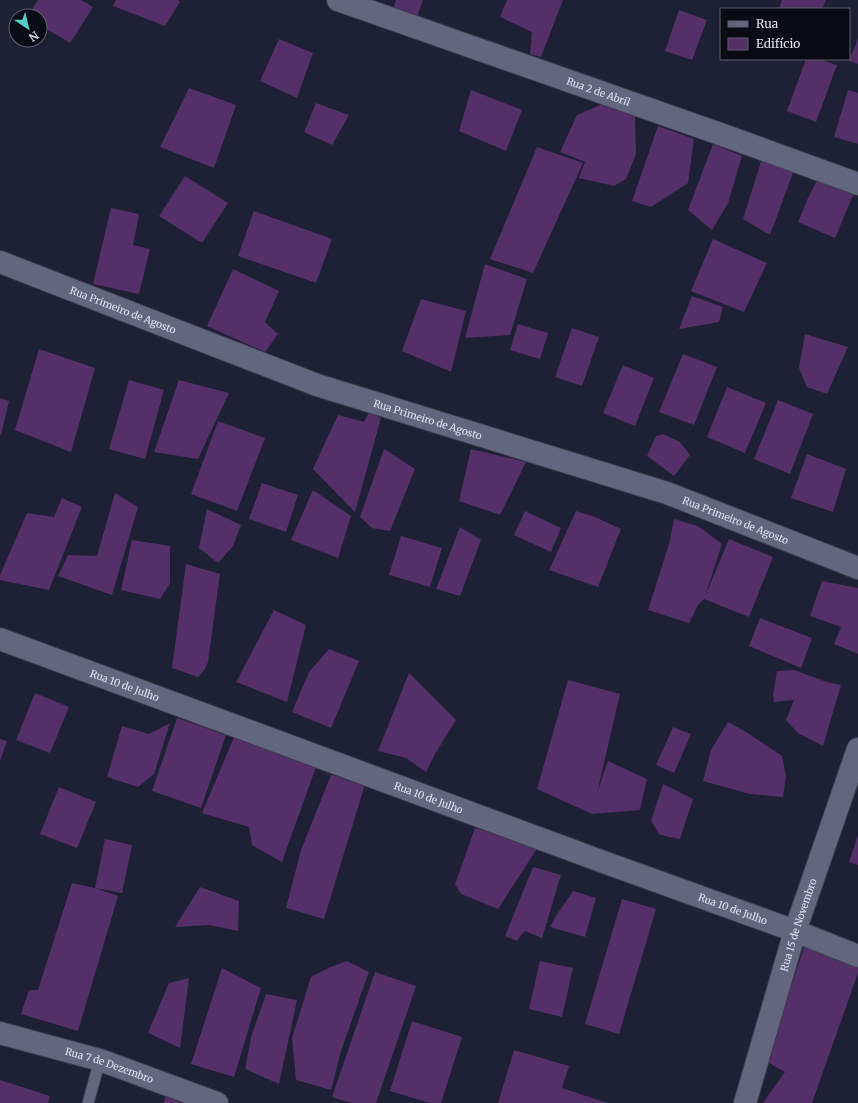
<svg xmlns="http://www.w3.org/2000/svg" width="858" height="1103" viewBox="0 0 858 1103" font-family="Merriweather,serif">
<style>
.building{fill:#552f68}
.lines{fill:none;stroke-linecap:round;stroke-linejoin:round}
.lane-casing{stroke:#3c3d4f;stroke-width:13}
.street-casing{stroke:#3c3d4f;stroke-width:24}
.lane{stroke:#63667f;stroke-width:11}
.street{stroke:#63667f;stroke-width:22}
.labels{text-anchor:middle;stroke-width:3.5;stroke-linejoin:round;paint-order:stroke}
.street-label{font-size:10px;fill:#dfe1f0;stroke:#0a0b14}
</style>
<rect width="100%" height="100%" fill="#1e2035"/>
<g class="building">
<polygon points="38,0 81,0 93,7 70,43 40,25 40,16 28,16"/>
<polygon points="116,0 178,0 180,2 165,26 113,6"/>
<polygon points="396,0 423,0 417,17 393,9"/>
<polygon points="507,0 563,0 541,57 530,54 532,32 500,17"/>
<polygon points="782,0 826,0 822,9 779,9"/>
<polygon points="679,10 707,20 692,60 665,51"/>
<polygon points="279,39 313,53 297,98 260,81"/>
<polygon points="858,39 858,64 849,61"/>
<polygon points="806,59 819,59 837,65 816,122 787,111"/>
<polygon points="189,88 236,105 214,168 160,147"/>
<polygon points="471,90 522,110 506,151 459,131"/>
<polygon points="848,90 858,93 858,144 834,137"/>
<polygon points="316,103 349,115 332,145 304,132"/>
<polygon points="605,103 635,116 636,154 626,179 614,186 579,178 585,162 560,152 577,115"/>
<polygon points="658,126 694,139 688,183 651,207 632,201"/>
<polygon points="713,144 742,156 728,203 712,230 688,210"/>
<polygon points="537,147 583,163 533,273 490,259"/>
<polygon points="763,155 794,170 770,235 743,219"/>
<polygon points="822,171 856,188 835,238 798,222 808,198"/>
<polygon points="185,176 228,203 202,243 159,216"/>
<polygon points="111,208 139,214 133,245 150,249 139,294 93,284"/>
<polygon points="254,211 332,239 316,283 238,256"/>
<polygon points="713,239 767,263 744,312 691,291"/>
<polygon points="485,264 527,279 510,335 465,338"/>
<polygon points="233,269 279,291 265,322 278,334 265,352 207,326"/>
<polygon points="692,296 723,307 719,322 679,329"/>
<polygon points="421,299 466,311 451,372 402,351"/>
<polygon points="518,324 548,333 540,359 510,350"/>
<polygon points="572,328 599,337 582,386 555,377"/>
<polygon points="805,334 848,347 827,394 807,387 799,368"/>
<polygon points="39,349 95,368 71,452 15,430"/>
<polygon points="683,354 717,367 694,425 659,412"/>
<polygon points="623,365 654,378 635,426 603,413"/>
<polygon points="129,380 164,390 145,459 109,449"/>
<polygon points="179,380 229,393 198,459 154,452"/>
<polygon points="727,387 766,403 745,453 707,437"/>
<polygon points="0,398 9,401 1,435 0,435"/>
<polygon points="778,400 813,414 790,474 754,459"/>
<polygon points="369,413 381,418 355,512 313,469 338,415 364,422"/>
<polygon points="218,421 265,438 237,511 191,494"/>
<polygon points="663,434 680,442 690,455 674,476 647,456 656,436"/>
<polygon points="384,449 415,469 390,531 372,528 360,517"/>
<polygon points="471,449 526,462 500,515 459,501"/>
<polygon points="807,454 846,469 833,512 791,498"/>
<polygon points="262,483 298,495 286,532 249,519"/>
<polygon points="313,490 351,516 338,558 291,540"/>
<polygon points="115,493 138,507 112,595 58,576 68,555 97,556"/>
<polygon points="62,498 82,507 49,590 0,580 0,575 27,513 54,517"/>
<polygon points="207,509 241,525 233,546 218,563 199,548"/>
<polygon points="525,511 561,528 551,552 514,535"/>
<polygon points="576,511 595,517 621,529 598,587 549,570"/>
<polygon points="674,519 698,526 722,544 705,596 729,539 773,557 749,617 704,599 698,605 689,623 648,610 669,544"/>
<polygon points="460,527 481,540 460,596 436,589"/>
<polygon points="401,536 442,548 430,587 389,575"/>
<polygon points="132,540 170,546 170,583 160,599 121,590"/>
<polygon points="186,564 220,574 208,662 205,669 198,677 172,668"/>
<polygon points="822,581 858,588 858,654 834,644 841,627 810,616"/>
<polygon points="274,610 306,625 287,702 236,682"/>
<polygon points="760,618 812,638 801,668 749,646"/>
<polygon points="329,649 359,661 331,728 292,712 309,672"/>
<polygon points="794,670 827,682 841,685 823,746 798,733 786,720 794,700 774,702 773,695 777,671"/>
<polygon points="409,673 456,720 435,754 426,772 406,758 378,751"/>
<polygon points="568,680 620,694 597,793 608,761 647,779 640,810 592,814 537,789"/>
<polygon points="35,693 69,707 50,753 16,740"/>
<polygon points="177,718 226,735 201,808 152,791"/>
<polygon points="728,722 746,732 782,756 786,776 783,797 750,794 703,781 711,750"/>
<polygon points="170,723 154,774 138,787 107,777 122,726 149,734"/>
<polygon points="673,727 691,734 674,773 656,765"/>
<polygon points="234,737 316,767 282,862 252,845 249,827 202,813"/>
<polygon points="0,739 7,741 0,761"/>
<polygon points="331,775 366,781 324,919 286,908 301,850"/>
<polygon points="663,784 693,799 680,839 660,835 651,821"/>
<polygon points="59,787 96,802 77,848 40,834"/>
<polygon points="475,828 538,847 498,909 461,894 455,884"/>
<polygon points="858,835 858,865 849,862"/>
<polygon points="105,839 132,845 122,893 95,888"/>
<polygon points="533,867 561,875 542,938 525,931 517,941 505,936"/>
<polygon points="72,883 95,888 118,896 78,1031 21,1014 29,990 38,990"/>
<polygon points="200,887 239,901 238,931 209,925 175,927"/>
<polygon points="573,891 596,898 585,937 550,927 556,916"/>
<polygon points="622,899 656,909 619,1034 585,1024"/>
<polygon points="806,941 858,958 858,973 812,1103 763,1103 785,1072 769,1063 787,1000"/>
<polygon points="347,961 369,972 341,1051 331,1090 296,1080 292,1038 311,977 328,968"/>
<polygon points="540,961 573,968 562,1017 529,1009"/>
<polygon points="222,968 261,988 234,1077 191,1064"/>
<polygon points="375,972 416,986 376,1103 351,1103 332,1097"/>
<polygon points="189,978 180,1048 148,1033 169,983"/>
<polygon points="266,994 297,1000 279,1084 245,1069 251,1037"/>
<polygon points="412,1021 462,1037 441,1103 430,1103 390,1091"/>
<polygon points="514,1050 569,1066 562,1088 607,1103 498,1103"/>
<polygon points="0,1080 50,1096 48,1103 0,1103"/>
<polygon points="165,1097 182,1103 164,1103"/>
</g>
<g class="lines">
<defs>
<polyline id="lane" points="88,1103 100,1060"/>
<g id="street">
<path id="s1" d="M338 0 726 136 858 184"/>
<path id="s2" d="M0 262 317 385 667 493 858 568"/>
<path id="s3" d="M0 639 609 864 795 931 858 956"/>
<path id="s4" d="M0 1033 100 1060 217 1103"/>
<path id="s5" d="M745 1103 795 931 858 749"/>
</g>
</defs>
<use href="#lane" class="lane-casing"/>
<use href="#street" class="street-casing"/>
<use href="#lane" class="lane"/>
<use href="#street" class="street"/>
</g>
<g class="labels">
<g class="street-label">
<text dy="4" stroke="none"><textPath href="#s1" startOffset="276">Rua 2 de Abril</textPath></text>
<text dy="4" stroke="none"><textPath href="#s2" startOffset="132">Rua Primeiro de Agosto</textPath></text>
<text dy="4" stroke="none"><textPath href="#s2" startOffset="456">Rua Primeiro de Agosto</textPath></text>
<text dy="4" stroke="none"><textPath href="#s2" startOffset="780">Rua Primeiro de Agosto</textPath></text>
<text dy="4" stroke="none"><textPath href="#s3" startOffset="133">Rua 10 de Julho</textPath></text>
<text dy="4" stroke="none"><textPath href="#s3" startOffset="457">Rua 10 de Julho</textPath></text>
<text dy="4" stroke="none"><textPath href="#s3" startOffset="781">Rua 10 de Julho</textPath></text>
<text dy="4" stroke="none"><textPath href="#s5" startOffset="186">Rua 15 de Novembro</textPath></text>
<text dy="4" stroke="none"><textPath href="#s4" startOffset="114">Rua 7 de Dezembro</textPath></text>
</g>
</g>
<rect x="720" y="8" width="130" height="52" fill="#0a0b14" stroke="#5f616c"/>
<rect x="728" y="21" width="20" height="6" fill="#63667f" stroke="#5f616c"/>
<text x="756" y="28" font-size="12" fill="#dfe1f0">Rua</text>
<rect x="728" y="38" width="20" height="12" fill="#552f68" stroke="#5f616c"/>
<text x="756" y="48" font-size="12" fill="#dfe1f0">Edifício</text>
<g transform="translate(28 28) rotate(145)"><circle r="19" fill="#0a0b14" stroke="#5f616c"/>
<path d="M0-3L7 15L0 10L-7 15Z" fill="#54cdc8"/>
<text y="-6" font-size="11" font-weight="bold" text-anchor="middle" fill="#dfe1f0">N</text>
</g>
</svg>
